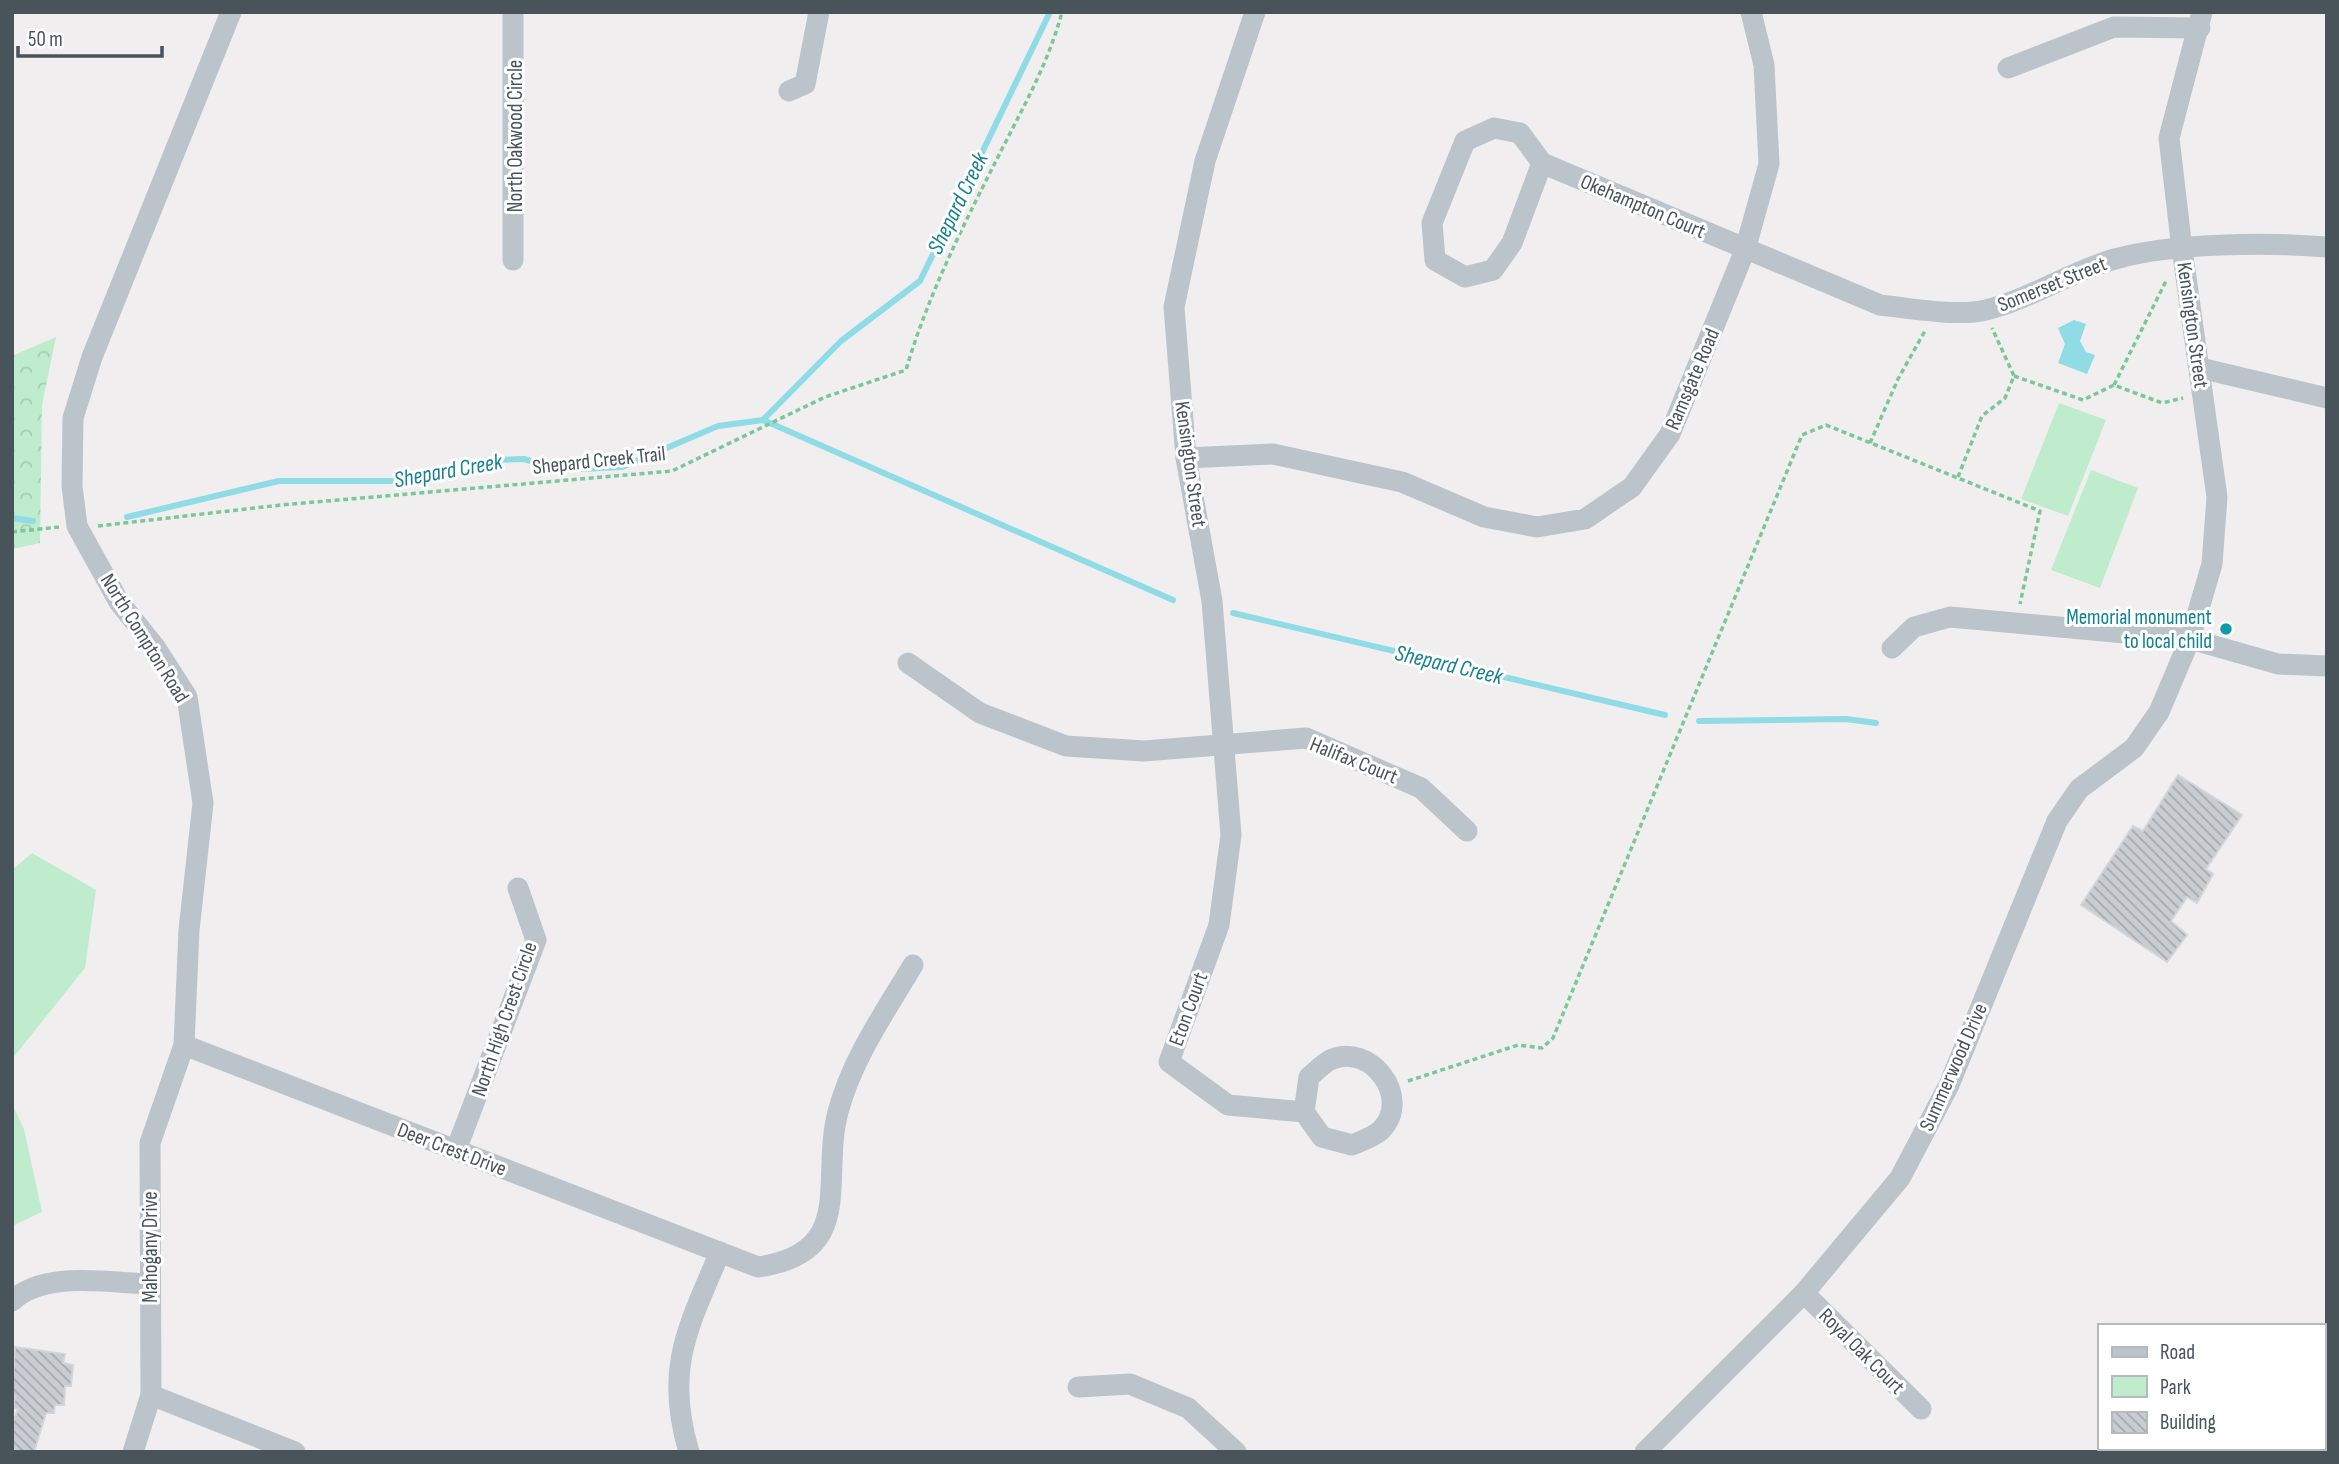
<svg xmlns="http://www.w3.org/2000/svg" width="2339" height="1464" viewBox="0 0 2339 1464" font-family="'Sofia Sans Condensed',sans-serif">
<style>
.green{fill:#bfeccd}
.forest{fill:url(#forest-crowns)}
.water{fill:#8fdbe6}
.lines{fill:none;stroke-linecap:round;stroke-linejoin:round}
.stream{stroke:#8fdbe6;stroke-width:6}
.building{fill:url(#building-back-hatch);stroke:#d3d5d9;stroke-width:2}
.path{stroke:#7ac79a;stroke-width:3.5;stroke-dasharray:5 3.5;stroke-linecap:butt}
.minor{stroke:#bbc4ca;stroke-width:21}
.culture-dot{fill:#0f9aa8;stroke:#fff;stroke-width:2.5}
.labels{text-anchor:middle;stroke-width:6;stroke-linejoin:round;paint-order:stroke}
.street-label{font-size:21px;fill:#48535a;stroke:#fff}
.culture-label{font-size:21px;fill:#0d838f;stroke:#fff;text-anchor:end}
.water-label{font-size:23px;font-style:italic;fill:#168291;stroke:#fff}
</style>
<defs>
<pattern id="forest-crowns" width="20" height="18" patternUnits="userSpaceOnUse" patternTransform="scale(1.75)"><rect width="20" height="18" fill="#bfeccd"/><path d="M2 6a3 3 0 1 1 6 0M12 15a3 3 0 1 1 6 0" fill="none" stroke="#a6ccb2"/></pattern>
<pattern id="building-back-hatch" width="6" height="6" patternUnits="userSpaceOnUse" patternTransform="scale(1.75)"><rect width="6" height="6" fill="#c9ccd1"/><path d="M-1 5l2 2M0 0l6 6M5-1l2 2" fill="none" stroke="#a5a8ad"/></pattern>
</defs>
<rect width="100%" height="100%" fill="#f1eeef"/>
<g class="green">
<polygon points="2059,403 2106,420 2068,516 2021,499"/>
<polygon points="2091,470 2138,488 2100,588 2051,570"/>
<polygon points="32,853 96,890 85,968 12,1059 12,870"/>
<polygon points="12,1104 24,1129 42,1212 12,1226"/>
</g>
<polygon class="forest" points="56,337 42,405 40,543 12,549 12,356"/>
<polygon class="water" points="2074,320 2086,324 2080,341 2086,352 2095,355 2087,374 2058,363 2065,344 2058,328"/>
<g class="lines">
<g class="stream">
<polyline points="763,420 841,341 920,281 1050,12"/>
<polyline points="127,517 279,481 402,481 488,460 524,459 561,470 622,467 718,426 763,420 1173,600"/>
<polyline points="12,518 33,521"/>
<polyline points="1233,613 1665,715"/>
<polyline points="1699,721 1846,719 1876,723"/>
</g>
</g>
<g class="building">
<polygon points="2178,775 2242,815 2206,869 2213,874 2197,903 2187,897 2171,921 2187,935 2167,962 2081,905 2133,826 2143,831"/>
<polygon points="15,1347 65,1354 63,1363 73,1365 71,1386 65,1386 64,1405 55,1405 54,1413 46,1413 34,1452 12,1452 12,1425 18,1409 13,1408 15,1397 12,1396"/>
</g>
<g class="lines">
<g class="path">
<polyline points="2014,376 2083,400 2114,385 2162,403 2183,398"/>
<polyline points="2114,385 2167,279"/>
<polyline points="1870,443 1898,379 1926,329"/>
<polyline points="1958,477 1982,416 2005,398 2014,376 1992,328"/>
<path d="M98 526 281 505 672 471 825 397 906 370C928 294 966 220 1002 149 1025 104 1049 61 1062 12"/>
<polyline points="12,532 59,527"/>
<polyline points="1408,1081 1518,1045 1542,1048 1553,1038 1802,435 1826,425 2040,511 2020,604"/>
</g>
<g class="minor">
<path d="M1255 12 1205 161 1174 307 1186 458 1212 601 1231 835 1219 925 1169 1062 1228 1105 1304 1112 1309 1077C1315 1072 1323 1064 1330 1060 1370 1041 1413 1098 1381 1130 1374 1137 1361 1141 1352 1145L1322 1137 1304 1112"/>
<polyline points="2008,68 2114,27 2200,28"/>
<polyline points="789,91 805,84 819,12"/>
<path d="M1542 163 1512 243 1493 270 1465 277 1435 260 1432 223 1465 141 1494 128 1520 133 1542 163 1880 305C1910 308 1957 317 1986 310 2031 299 2071 271 2115 259 2171 243 2268 242 2327 247"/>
<polyline points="513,260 513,12"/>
<polyline points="2200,368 2327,398"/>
<polyline points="1186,458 1273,454 1402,482 1484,517 1537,527 1585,519 1632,487 1670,434 1745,250 1769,164 1764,65 1751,12"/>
<polyline points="1892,648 1914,627 1950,617 2190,639 2278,664 2327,666"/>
<polyline points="908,663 980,713 1066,746 1144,751 1306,738 1421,788 1467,831"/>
<path d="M184 1045 758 1267C858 1253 820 1180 838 1112 852 1059 885 1012 913 965"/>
<polyline points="456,1150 536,940 518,888"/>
<polyline points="1804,1293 1921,1409"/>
<path d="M12 1301C45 1270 109 1283 150 1284"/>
<polyline points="1078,1387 1130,1384 1188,1408 1236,1452"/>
<polyline points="151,1395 295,1452"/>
<polyline points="133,1452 151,1395 150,1143 184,1045 189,930 203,803 187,697 155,647 119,602 77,526 72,486 73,418 92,357 231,12"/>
<path d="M689 1452C664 1368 688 1328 720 1252"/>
<polyline points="1645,1452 1804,1293 1900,1178 1949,1085 2057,821 2079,789 2134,748 2159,712 2190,639 2212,564 2217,497 2182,249 2169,138 2202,12"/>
</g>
</g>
<circle class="culture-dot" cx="2226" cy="629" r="7"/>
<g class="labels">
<g class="street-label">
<text transform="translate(515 136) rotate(-90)" y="7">North Oakwood Circle</text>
<text transform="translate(1643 206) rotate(23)" y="7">Okehampton Court</text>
<text transform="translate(2052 284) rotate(-22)" y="7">Somerset Street</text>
<text transform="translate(2193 325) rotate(82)" y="7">Kensington Street</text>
<text transform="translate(1692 379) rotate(-67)" y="7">Ramsgate Road</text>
<text transform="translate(599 460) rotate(-6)" y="7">Shepard Creek Trail</text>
<text transform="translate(1191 464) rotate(82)" y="7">Kensington Street</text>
<text transform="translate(145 638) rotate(58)" y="7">North Compton Road</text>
<text transform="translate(1354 760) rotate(22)" y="7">Halifax Court</text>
<text transform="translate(1188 1009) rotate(-70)" y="7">Eton Court</text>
<text transform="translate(504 1019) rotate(-71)" y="7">North High Crest Circle</text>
<text transform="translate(1953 1067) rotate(-66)" y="7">Summerwood Drive</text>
<text transform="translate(452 1149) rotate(21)" y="7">Deer Crest Drive</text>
<text transform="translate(150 1247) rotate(-90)" y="7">Mahogany Drive</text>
<text transform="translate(1862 1351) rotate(45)" y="7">Royal Oak Court</text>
</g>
<g class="culture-label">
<text x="2212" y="624">Memorial monument<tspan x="2212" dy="24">to local child</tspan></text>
</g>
<g class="water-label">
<text transform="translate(957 203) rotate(-64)" y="8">Shepard Creek</text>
<text transform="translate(448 470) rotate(-10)" y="8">Shepard Creek</text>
<text transform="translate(1449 664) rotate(13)" y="8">Shepard Creek</text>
</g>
</g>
<rect width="2339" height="1464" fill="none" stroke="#48535a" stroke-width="28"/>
<rect x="2098" y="1324" width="228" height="126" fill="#ffffff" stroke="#b6babd" stroke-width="2"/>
<rect x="2112" y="1347" width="35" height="10" fill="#bbc4ca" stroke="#b6babd" stroke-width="2"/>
<text x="2160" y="1359" font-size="21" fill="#48535a">Road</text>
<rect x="2112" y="1376" width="35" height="21" fill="#bfeccd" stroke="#b6babd" stroke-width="2"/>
<text x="2160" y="1394" font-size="21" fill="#48535a">Park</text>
<rect x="2112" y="1412" width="35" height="21" fill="url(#building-back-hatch)" stroke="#b6babd" stroke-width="2"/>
<text x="2160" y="1429" font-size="21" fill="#48535a">Building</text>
<path d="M18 46v10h144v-10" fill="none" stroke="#48535a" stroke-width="3.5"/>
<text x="28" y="46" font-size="21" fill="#48535a" stroke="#ffffff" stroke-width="5" paint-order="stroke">50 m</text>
</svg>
